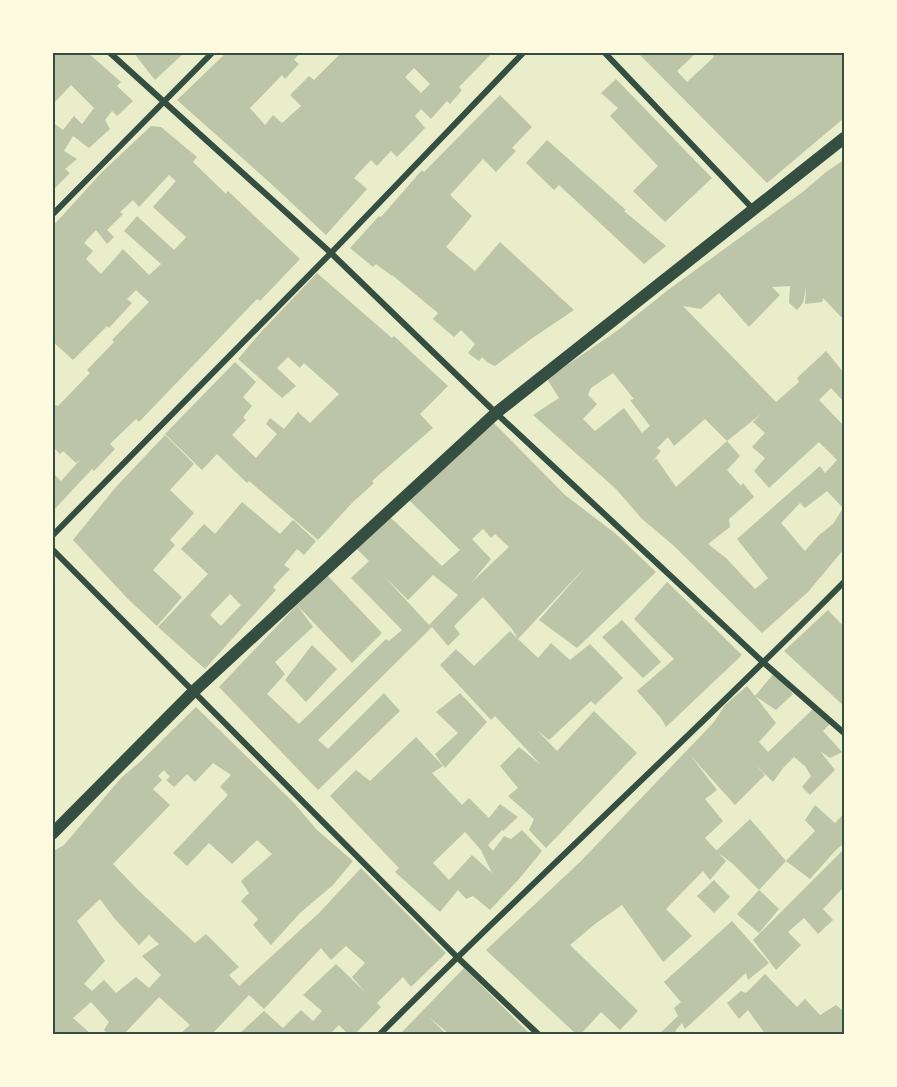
<svg xmlns="http://www.w3.org/2000/svg" width="897" height="1087" viewBox="0 0 897 1087" font-family="'DejaVu Sans',sans-serif">
<style>
.building{fill:#bcc5a7;fill-rule:evenodd}
.lines{fill:none;stroke-linecap:round;stroke-linejoin:round}
.minor{stroke:#344e41;stroke-width:6}
.secondary{stroke:#344e41;stroke-width:12}
.neatline{fill:none;stroke:#344e41;stroke-width:2}
</style>
<rect width="100%" height="100%" fill="#e9edc9"/>
<g class="building">
<polygon points="52,52 87,52 121,82 117,86 133,101 117,116 112,111 105,120 110,129 89,148 73,136 64,151 77,159 65,169 70,173 52,191 52,122 63,130 74,116 82,124 94,108 71,85 52,105"/>
<polygon points="133,52 185,52 155,80"/>
<path d="M227 52H301L294 60 299 64 285 79 282 75 250 108 265 125 273 115 282 123 301 106 290 95 309 76 314 80 342 52H493L459 87 462 90 450 104 447 101 431 119 421 109 415 116 425 128 397 157 391 151 377 166 371 160 354 178 367 189 326 235 268 181 177 100ZM414 68 430 84 421 93 405 77Z"/>
<polygon points="637,52 697,52 677,71 687,82 714,57 710,52 844,52 844,118 767,183"/>
<polygon points="616,79 712,178 665,222 633,191 658,166 610,116 618,108 601,93"/>
<polygon points="500,95 532,127 512,148 516,151 496,172 483,159 450,195 472,216 446,247 475,271 500,242 574,310 531,339 495,366 487,362 482,357 479,361 468,353 475,344 461,330 454,337 433,319 438,313 392,275 392,276 376,264 373,267 350,248 379,216 381,217 422,170 424,172"/>
<path d="M151 126 161 127 197 157 193 162 226 194 228 191 300 259 260 301 257 299 139 422 136 419 110 444 115 449 94 471 92 469 52 512V472L61 481 81 459 76 463 63 451 60 454 52 446V404L58 406 90 373 87 370 114 342 112 340 149 302 136 290 127 299 132 303 109 328 107 326 73 360 52 341V227L102 172ZM169 175 176 181 153 207 186 237 196 227 174 250 137 216 124 231 161 264 149 275 123 249 101 274 86 259 93 251 84 243 96 230 107 244 114 237 107 230 123 214 120 212 133 200 139 207Z"/>
<polygon points="547,140 626,210 624,211 666,246 644,264 559,185 554,190 526,163"/>
<path d="M844 160V320L823 298 822 302 805 304 806 287 803 303 797 310 789 303 790 286 772 287 780 295 749 327 719 293 701 309 683 306 776 402 799 382 797 378 826 351 844 373V402L831 388 819 400 844 426V549L808 592 762 633 673 545 642 519 616 489 533 415 559 398 547 379 618 330 668 290 804 191 826 172ZM613 373 634 399 630 400 650 426 642 433 624 408 595 431 583 419 597 404 588 395 591 388ZM761 414 753 422 765 433 752 447 765 458 754 471 769 488 819 442 837 460 825 473 820 466 737 539 768 578 755 589 726 558 708 544 730 527 729 519 754 497 743 483 741 486 727 470 740 456 727 441 676 487 656 458 651 463 661 451 657 448 668 437 674 446 705 419 727 441ZM827 491 843 508 833 524 818 536 805 551 781 523 800 503 805 508Z"/>
<polygon points="317,273 392,338 394,336 448,386 420,414 433,428 372,481 374,483 352,503 318,540 249,481 247,483 217,454 202,470 165,434 235,362 256,382 243,397 252,406 243,417 246,420 232,435 256,458 277,434 266,424 270,418 284,429 298,412 310,423 339,394 304,363 300,368 288,357 277,368 296,386 282,398 238,359 260,333"/>
<path d="M494 423 565 495 616 534 656 572 577 648 539 620 588 564 518 639 538 658 551 643 570 660 590 644 623 678 595 705 591 701 549 740 537 730 557 751 594 711 637 753 546 848 529 830 534 819 508 796 518 788 500 766 519 747 541 765 495 716 491 720 440 665 456 649 474 666 510 631 518 639 512 629 483 597 454 626 460 634 448 646 432 627 318 740 328 749 384 693 400 711 318 790 219 687 297 605 327 575 382 633 352 663 297 605 313 627 275 662 285 674 267 694 299 724 386 639 389 641 402 630 351 578 369 561 356 548 390 517 442 566 460 550 408 499ZM483 529 491 538 495 534 509 547 472 582 491 559 472 539ZM382 574 408 600 433 575 458 595 429 625Z"/>
<polygon points="165,435 194,464 170,490 194,513 170,540 175,545 153,570 182,597 157,626 127,598 73,540 115,488"/>
<path d="M242 502 280 534 293 520 316 541 304 555 297 549 284 565 290 569 273 587 276 590 205 669 158 627 208 574 181 549 204 524 215 534ZM230 594 241 605 221 626 210 615Z"/>
<polygon points="667,582 742,655 666,727 661,718 637,691 674,659 634,619"/>
<polygon points="828,610 844,627 844,706 784,651"/>
<polygon points="622,620 661,662 643,678 602,637"/>
<polygon points="312,645 337,669 306,702 285,680"/>
<polygon points="775,672 793,694 776,710 755,696 776,723 759,742 768,752 815,707 832,722 823,731 842,752 830,758 820,751 835,770 810,795 802,787 811,776 805,766 794,757 783,768 773,782 756,765 765,775 735,805 690,755 717,790 705,799 723,821 705,838 726,861 710,880 703,871 666,909 692,936 663,962 622,905 595,924 570,945 638,1011 620,1030 601,1012 581,1034 576,1034 486,950 581,861 714,722 725,705 747,686 755,696"/>
<polygon points="460,693 487,722 445,768 435,754 458,733 436,712"/>
<path d="M196 707 294 803 317 830 353 861 333 885 300 913 271 945 253 925 258 919 241 901 249 893 241 881 272 854 257 840 232 864 209 843 187 866 173 853 228 795 220 787 231 775 213 763 195 782 187 774 174 787 166 780 170 777 164 770 158 776 162 780 153 789 170 805 113 864 139 891 195 943 206 934 239 967 229 975 239 986 319 913 361 868 446 953 411 987 403 977 377 1003 381 1007 355 1034H348L339 1025 330 1034H289L287 1032 284 1034H239L264 1011 283 1028 301 1010 313 1021 322 1011 303 995 336 964 365 992 352 977 365 963 346 946 331 960 321 948 264 1009 249 995 212 1034H180L190 1025 159 997 126 1032 128 1034H108L104 1030 109 1022 91 1002 73 1018 91 1034H52V852L64 845 121 778 141 761ZM100 899 114 918 139 945 149 935 159 944 142 956 161 975 149 988 136 977 116 993 104 980 92 991 84 984 105 961 77 921Z"/>
<path d="M416 737 443 766 432 773 462 805 469 798 489 818 500 804 518 817 503 831 502 830 488 845 493 851 504 836 511 839 522 830 542 851 519 879 490 910 473 896 466 899 458 890 440 912 395 872 399 868 330 796 356 770 370 781ZM465 832 481 850 492 873 472 855 449 880 433 863Z"/>
<polygon points="815,805 835,823 844,813 844,843 835,851 810,879 786,861 759,890 733,864 716,851 750,819 786,861 815,831 805,820"/>
<polygon points="844,849 844,887 823,909 833,920 818,934 804,918 788,932 801,945 776,970 753,940"/>
<polygon points="714,880 730,897 714,913 697,896"/>
<polygon points="759,890 779,909 759,933 737,914"/>
<polygon points="732,921 769,963 748,980 746,973 685,1029 682,1023 675,1031 679,1034 659,1034 678,1016 674,1008 681,1002 664,982"/>
<polygon points="464,968 530,1034 449,1034 429,1017 446,1034 401,1033"/>
<polygon points="765,974 797,1007 805,999 820,1015 836,1005 844,1012 844,1034 765,1034 748,1010 739,1019 727,1003 741,991 746,993"/>
</g>
<g class="lines">
<g class="minor">
<polyline points="109,52 331,253 496,413 764,663 844,733"/>
<polyline points="604,52 753,209"/>
<polyline points="52,215 213,52"/>
<polyline points="52,536 331,253 524,52"/>
<polyline points="52,549 457,957 538,1034"/>
<path d="M380 1034C532 881 692 736 844 582"/>
</g>
<polyline class="secondary" points="52,834 194,691 496,413 844,138"/>
</g>
<rect width="897" height="1087" fill="none" stroke="#fefae0" stroke-width="108"/>
<rect x="54" y="54" width="789" height="979" class="neatline"/>
</svg>
